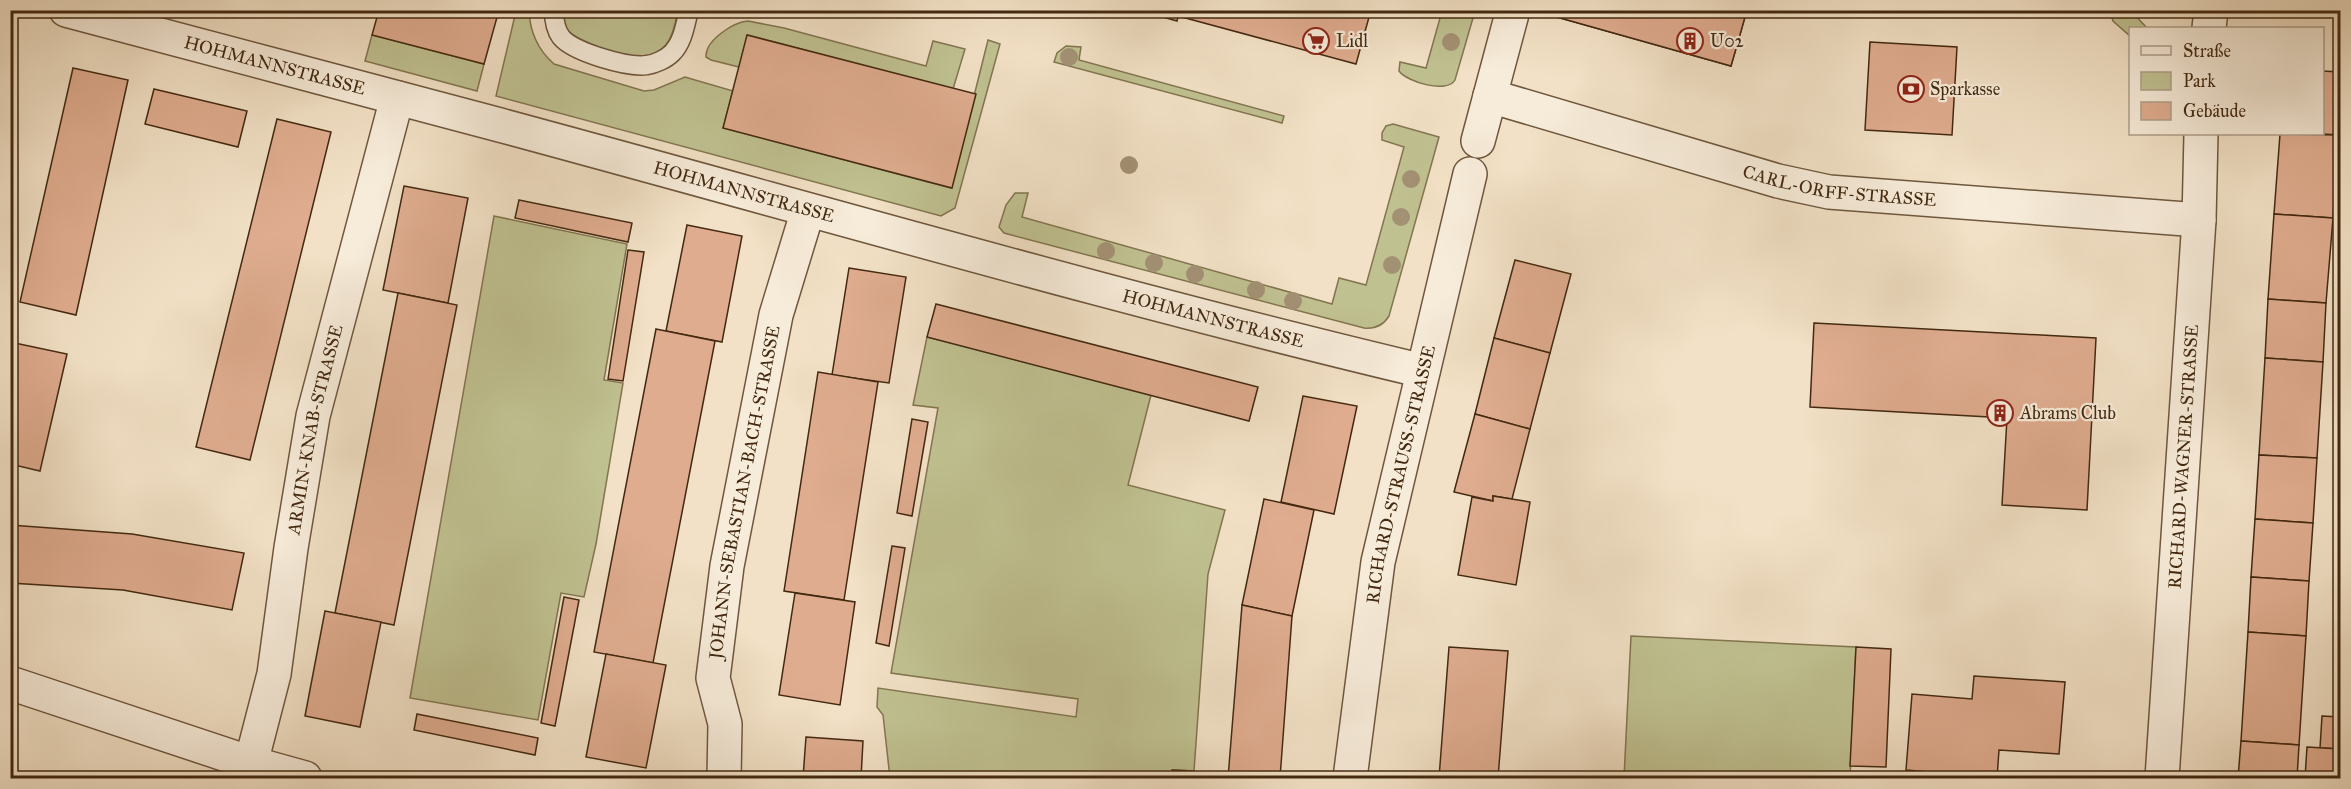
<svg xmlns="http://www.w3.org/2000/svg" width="2351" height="789" viewBox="0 0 2351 789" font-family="'IM FELL Great Primer',serif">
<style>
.green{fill:#c0c191;stroke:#827550;stroke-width:1.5}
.building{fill:#dfac8f;stroke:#432910;stroke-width:1.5}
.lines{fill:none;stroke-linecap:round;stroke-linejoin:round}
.service-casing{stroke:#6f573e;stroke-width:21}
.minor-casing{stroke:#6f573e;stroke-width:36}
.service{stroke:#f7ecda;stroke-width:18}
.minor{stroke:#f7ecda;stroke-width:33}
.tree{fill:#a39174}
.labels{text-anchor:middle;stroke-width:4.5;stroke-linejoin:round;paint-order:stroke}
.poi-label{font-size:18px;fill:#432910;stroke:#f7ecda;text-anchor:start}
.street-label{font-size:18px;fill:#432910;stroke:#f7ecda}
</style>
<rect width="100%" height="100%" fill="#f2e1c6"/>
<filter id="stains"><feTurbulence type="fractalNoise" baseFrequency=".00333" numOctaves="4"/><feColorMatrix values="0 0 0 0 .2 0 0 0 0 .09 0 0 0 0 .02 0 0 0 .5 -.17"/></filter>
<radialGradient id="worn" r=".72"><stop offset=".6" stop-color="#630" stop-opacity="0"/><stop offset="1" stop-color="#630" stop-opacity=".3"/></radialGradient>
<g class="green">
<path d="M561 10 678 11C675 23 673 39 663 48 657 53 649 57 641 57 627 58 582 45 571 36 563 29 563 20 561 10Z"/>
<path d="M516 11H529C530 32 538 50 554 64L644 91 654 90 685 77 733 91 723 128 951 188 988 40 1000 44 955 208 941 216 496 96Z"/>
<path d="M1442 11H1475L1455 80C1447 94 1407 82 1399 71L1400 62 1426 68Z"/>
<polygon points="2110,11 2131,11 2147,28 2130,28 2130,36 2113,21"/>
<path d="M748 21 784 28 926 66 933 41 965 49 953 89 748 35 739 67 711 60 706 57C705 40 734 22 748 21Z"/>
<polygon points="372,35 484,64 477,91 365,61"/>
<polygon points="1066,46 1081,47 1079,60 1284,116 1282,123 1054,62 1057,53"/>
<path d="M1393 124 1439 137 1389 316C1383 326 1375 329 1364 328L1004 233 999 227 1006 205 1015 193H1028L1022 217 1332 304 1339 278 1366 285 1404 147 1382 140V133L1386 126Z"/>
<polygon points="494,216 627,244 604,380 623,383 596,544 584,597 561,593 538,720 410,698"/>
<polygon points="927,337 1151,395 1128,485 1225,510 1208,574 1194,771 1173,770 1172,778 890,778 883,715 877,707 878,688 1076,717 1078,699 891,673 938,408 913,405"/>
<polygon points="1631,636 1856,647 1850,778 1624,778"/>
</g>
<g class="building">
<polygon points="379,10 499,10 484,64 372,35"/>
<polygon points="1138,10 1371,10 1356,64 1178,16 1177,21"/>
<polygon points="1555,10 1747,10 1731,66 1553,16"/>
<polygon points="1555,10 1747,10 1731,66 1553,16"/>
<polygon points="747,35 976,94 952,188 723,128"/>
<polygon points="1870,42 1957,47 1952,135 1865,130"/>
<polygon points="73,68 128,80 76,315 20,302"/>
<polygon points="2322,71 2340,72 2340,135 2322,134"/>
<polygon points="154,89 247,111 238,147 145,124"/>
<polygon points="277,119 331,132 250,460 196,447"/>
<polygon points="2280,134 2338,135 2333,218 2274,214"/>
<polygon points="404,186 468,198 448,303 383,290"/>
<polygon points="519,200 632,223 628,242 515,218"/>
<polygon points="2274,214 2333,218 2326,303 2268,299"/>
<polygon points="687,225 742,236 722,342 666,331"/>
<polygon points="628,250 644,252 623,381 608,379"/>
<polygon points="1515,260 1571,274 1550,353 1494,338"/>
<polygon points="849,268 906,277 889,383 832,375"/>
<polygon points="398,293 457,305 394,625 335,613"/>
<polygon points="2268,299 2326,303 2323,362 2265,358"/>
<polygon points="936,304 1258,387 1249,421 927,337"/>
<polygon points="1814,323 2096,338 2087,510 2002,505 2007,418 1810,407"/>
<polygon points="656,329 715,341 653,663 594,652"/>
<polygon points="1494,338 1550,353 1530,429 1475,414"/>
<polygon points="10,342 67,354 40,471 10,464"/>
<polygon points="2265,358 2323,362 2317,458 2259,455"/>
<polygon points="818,372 878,382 844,600 784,591"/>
<polygon points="1303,396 1357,406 1334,514 1281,502"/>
<polygon points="1475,414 1530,429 1512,499 1493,496 1493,501 1454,492"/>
<polygon points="912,419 928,422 912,516 897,513"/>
<polygon points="2259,455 2317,458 2313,523 2255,519"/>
<polygon points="1493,496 1530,502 1516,585 1458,575 1472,497 1493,501"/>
<polygon points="1264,499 1314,510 1292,616 1242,605"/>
<polygon points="2255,519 2313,523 2309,581 2251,577"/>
<polygon points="10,525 132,534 244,553 232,610 123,590 10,583"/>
<polygon points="892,546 905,548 889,646 876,643"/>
<polygon points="2251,577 2309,581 2306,636 2248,632"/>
<polygon points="795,593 855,602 840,705 779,695"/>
<polygon points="564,597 579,600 555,726 541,723"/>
<polygon points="1242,605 1292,616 1280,778 1228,778"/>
<polygon points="325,611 381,622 360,727 305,716"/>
<polygon points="2248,632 2306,636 2299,745 2241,741"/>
<polygon points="1449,647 1508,651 1498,778 1439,778"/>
<polygon points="1856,647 1891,649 1886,767 1850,766"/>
<polygon points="606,654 666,665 646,768 586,757"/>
<polygon points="1974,676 2065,682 2059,754 1999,750 1997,778 1906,770 1912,694 1972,699"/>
<polygon points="417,714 538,738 535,755 414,730"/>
<polygon points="2322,716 2340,717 2340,749 2320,748"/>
<polygon points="806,737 863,741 861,778 803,778"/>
<polygon points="2241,741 2299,745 2297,778 2238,778"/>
<polygon points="2307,747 2340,749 2340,778 2305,778"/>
<polygon points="1172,770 1194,771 1193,778 1172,778"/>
</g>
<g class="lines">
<defs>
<path id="service" d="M554 10C554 20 555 29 561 37 573 52 628 68 647 65 655 64 666 59 672 53 683 42 685 25 689 10"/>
<g id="minor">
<path id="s1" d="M66 10C209 49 353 85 496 124 804 207 1112 297 1423 371"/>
<polyline points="2209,28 2211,10"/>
<path id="s2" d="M1490 96 1778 181 1829 192 2199 220"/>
<polyline points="1478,141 1513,10"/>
<polyline points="10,683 251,763 305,778"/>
<path id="s3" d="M251 763 274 674 291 548 313 416 397 98"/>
<path id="s4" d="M724 778 725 724 713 678 727 566 776 315 808 210"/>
<path id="s5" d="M1350 778 1378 562 1470 174"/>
<path id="s6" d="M2162 778 2199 220 2201 134"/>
</g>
</defs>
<use href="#service" class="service-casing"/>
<use href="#minor" class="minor-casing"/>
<use href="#service" class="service"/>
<use href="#minor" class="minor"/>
</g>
<g class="tree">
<circle cx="1451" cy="42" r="9"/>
<circle cx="1069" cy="57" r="9"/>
<circle cx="1129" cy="165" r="9"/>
<circle cx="1411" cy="179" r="9"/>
<circle cx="1401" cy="217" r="9"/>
<circle cx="1106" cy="251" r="9"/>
<circle cx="1154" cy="263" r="9"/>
<circle cx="1392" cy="265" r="9"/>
<circle cx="1195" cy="274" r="9"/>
<circle cx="1256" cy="290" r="9"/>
<circle cx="1293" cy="301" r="9"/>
</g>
<defs>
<symbol id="supermarket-ring" viewBox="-11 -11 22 22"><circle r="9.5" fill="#f7ecda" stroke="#8f2418" stroke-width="1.5"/><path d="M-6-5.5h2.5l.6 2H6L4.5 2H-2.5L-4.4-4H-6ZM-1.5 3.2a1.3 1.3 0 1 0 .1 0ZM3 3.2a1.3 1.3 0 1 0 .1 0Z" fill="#8f2418"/></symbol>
<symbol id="building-ring" viewBox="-11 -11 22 22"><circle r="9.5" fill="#f7ecda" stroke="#8f2418" stroke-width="1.5"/><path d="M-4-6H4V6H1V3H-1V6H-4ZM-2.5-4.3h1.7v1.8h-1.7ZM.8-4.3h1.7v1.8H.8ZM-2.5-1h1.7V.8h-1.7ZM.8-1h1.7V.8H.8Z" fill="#8f2418"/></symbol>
<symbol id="bank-ring" viewBox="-11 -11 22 22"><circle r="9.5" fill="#f7ecda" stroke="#8f2418" stroke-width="1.5"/><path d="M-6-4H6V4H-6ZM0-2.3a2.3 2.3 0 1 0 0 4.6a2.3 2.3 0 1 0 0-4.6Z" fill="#8f2418"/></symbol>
</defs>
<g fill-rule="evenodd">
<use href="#supermarket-ring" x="1301" y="26" width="30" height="30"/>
<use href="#building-ring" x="1675" y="26" width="30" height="30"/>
<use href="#bank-ring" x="1896" y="74" width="30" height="30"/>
<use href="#building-ring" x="1985" y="398" width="30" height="30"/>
</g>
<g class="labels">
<g class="poi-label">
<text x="1336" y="47">Lidl</text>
<text x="1710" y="47">U02</text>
<text x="1930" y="95">Sparkasse</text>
<text x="2020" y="419">Abrams Club</text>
</g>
<g class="street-label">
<text dy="6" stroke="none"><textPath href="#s1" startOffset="216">HOHMANNSTRASSE</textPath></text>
<text dy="6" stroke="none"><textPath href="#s2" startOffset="362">CARL-ORFF-STRASSE</textPath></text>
<text dy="6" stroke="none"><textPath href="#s1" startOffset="702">HOHMANNSTRASSE</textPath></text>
<text dy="6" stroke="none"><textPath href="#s1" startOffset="1188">HOHMANNSTRASSE</textPath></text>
<text dy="6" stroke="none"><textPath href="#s3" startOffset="340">ARMIN-KNAB-STRASSE</textPath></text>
<text dy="6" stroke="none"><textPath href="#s6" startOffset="322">RICHARD-WAGNER-STRASSE</textPath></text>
<text dy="6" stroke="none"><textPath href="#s5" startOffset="308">RICHARD-STRAUSS-STRASSE</textPath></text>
<text dy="6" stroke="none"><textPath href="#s4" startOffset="290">JOHANN-SEBASTIAN-BACH-STRASSE</textPath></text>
</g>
</g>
<rect width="2351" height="789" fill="none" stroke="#f2e1c6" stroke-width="36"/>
<rect x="12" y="12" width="2327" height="765" fill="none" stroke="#432910" stroke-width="3"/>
<rect x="18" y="18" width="2315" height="753" fill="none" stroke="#432910" stroke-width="1.5"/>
<rect x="2129" y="27" width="195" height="108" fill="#f7ecda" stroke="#af9e89" stroke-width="1.5"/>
<rect x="2141" y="46" width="30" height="9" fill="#f7ecda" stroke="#af9e89" stroke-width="1.5"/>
<text x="2183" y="57" font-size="18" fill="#432910">Straße</text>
<rect x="2141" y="72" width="30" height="18" fill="#c0c191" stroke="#af9e89" stroke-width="1.5"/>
<text x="2183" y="87" font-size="18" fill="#432910">Park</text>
<rect x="2141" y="102" width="30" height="18" fill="#dfac8f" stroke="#af9e89" stroke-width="1.5"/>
<text x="2183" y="117" font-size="18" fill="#432910">Gebäude</text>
<rect width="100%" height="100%" filter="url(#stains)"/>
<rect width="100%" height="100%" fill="url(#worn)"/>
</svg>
